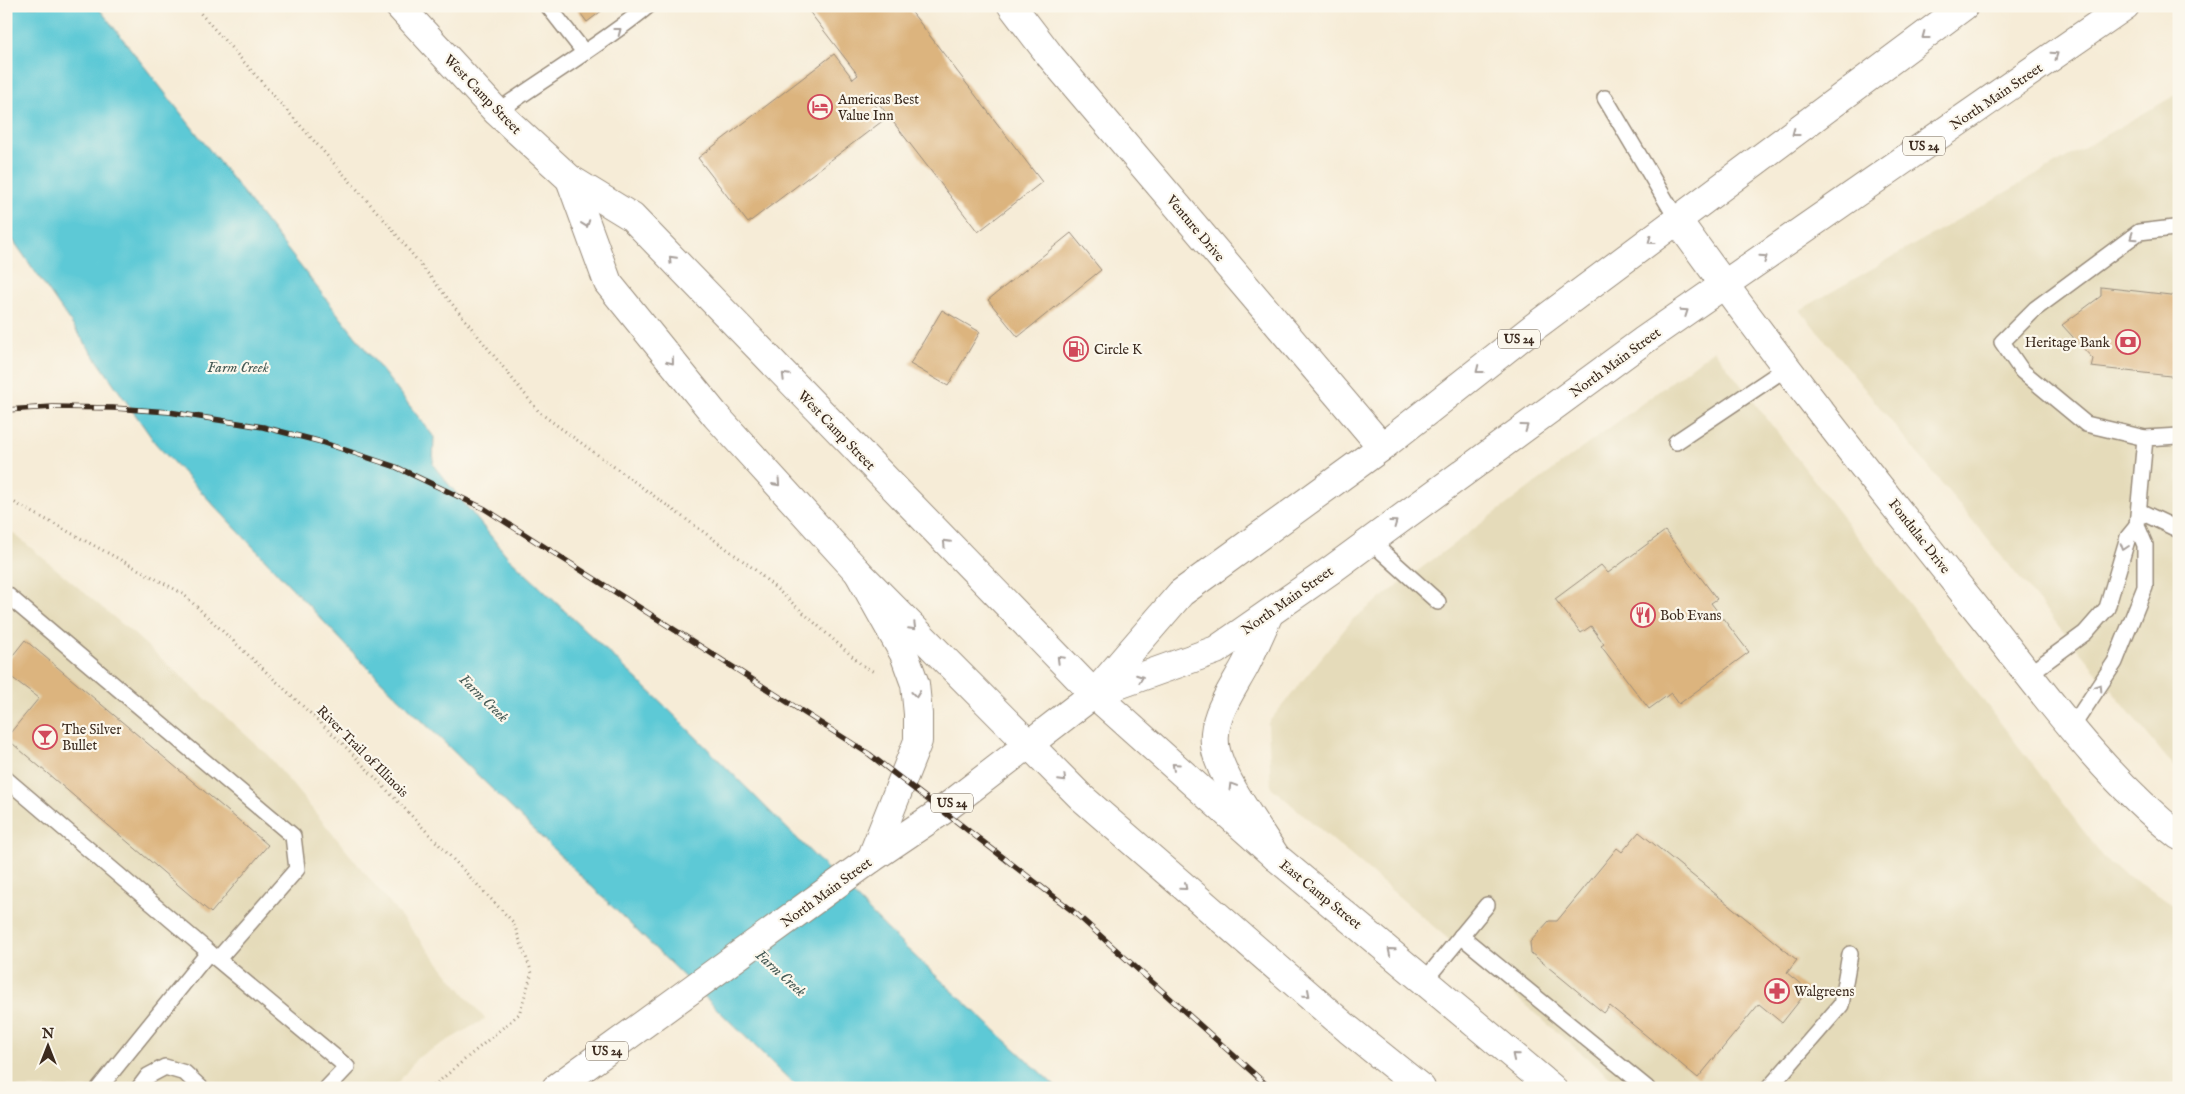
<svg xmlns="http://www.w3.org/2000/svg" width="2185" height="1094" viewBox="0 0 2185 1094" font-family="'IM FELL English',serif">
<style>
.built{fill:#e5dbba}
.water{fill:#5dc9d6;stroke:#4c7a7a}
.building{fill:#dcb47e}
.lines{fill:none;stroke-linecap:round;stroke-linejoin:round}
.lane-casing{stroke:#988b7a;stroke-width:18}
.street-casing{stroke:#988b7a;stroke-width:30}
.secondary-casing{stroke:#988b7a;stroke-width:30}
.primary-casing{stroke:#988b7a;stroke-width:30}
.path{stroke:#988b7a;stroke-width:3;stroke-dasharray:1 4;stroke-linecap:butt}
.lane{stroke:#fff;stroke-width:15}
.street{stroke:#fff;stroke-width:28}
.secondary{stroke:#fff;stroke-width:28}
.primary{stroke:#fff;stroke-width:28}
.rail-casing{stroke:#3b2a1e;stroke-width:5.5}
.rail{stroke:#fbf7ec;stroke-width:4;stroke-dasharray:11;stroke-linecap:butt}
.oneway{stroke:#a79f9a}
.labels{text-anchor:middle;stroke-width:4.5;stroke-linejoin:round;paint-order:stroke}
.shield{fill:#fbf7ec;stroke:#75685c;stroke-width:1}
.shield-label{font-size:12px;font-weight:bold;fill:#3b2a1e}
.street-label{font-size:14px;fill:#3b2a1e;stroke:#fbf7ec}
.poi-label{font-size:14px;fill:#3b2a1e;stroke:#fbf7ec;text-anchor:start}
.water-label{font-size:15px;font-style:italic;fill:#455a55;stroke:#fbf7ec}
</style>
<rect width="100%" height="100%" fill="#fbf7ec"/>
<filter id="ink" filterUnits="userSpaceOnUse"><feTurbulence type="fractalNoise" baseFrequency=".02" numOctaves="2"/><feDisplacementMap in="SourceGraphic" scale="10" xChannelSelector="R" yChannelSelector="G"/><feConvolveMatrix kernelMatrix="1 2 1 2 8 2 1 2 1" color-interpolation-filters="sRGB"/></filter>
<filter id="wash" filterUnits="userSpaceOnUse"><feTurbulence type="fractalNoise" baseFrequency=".0096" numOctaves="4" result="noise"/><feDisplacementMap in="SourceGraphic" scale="20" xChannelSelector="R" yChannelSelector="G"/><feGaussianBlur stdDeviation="1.12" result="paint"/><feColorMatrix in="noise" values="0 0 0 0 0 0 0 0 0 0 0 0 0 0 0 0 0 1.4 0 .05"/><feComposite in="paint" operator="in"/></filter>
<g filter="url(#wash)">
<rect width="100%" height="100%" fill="#f6ecd7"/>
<g class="built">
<polygon points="2179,93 2179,773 1800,310"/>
<polygon points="1714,350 2109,864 2179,908 2179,1088 1622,1088 1271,787 1268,723 1353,619"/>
<polygon points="6,527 135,635 267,754 485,1019 417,1058 394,1088 6,1088"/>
</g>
<polygon class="water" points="6,6 97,6 434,437 433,465 507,556 665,706 905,947 1057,1088 798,1088 361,661 156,444 6,230"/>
<g id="blocks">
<g class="building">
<polygon points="575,6 608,6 587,22"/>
<polygon points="805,6 907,6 1042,182 978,232 870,92 866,94 885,119 748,223 698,158 834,54 853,79 858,75"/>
<polygon points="1071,233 1101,270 1018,337 988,300"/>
<polygon points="2101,287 2179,296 2179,377 2091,367 2093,359 2062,325 2101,296"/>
<polygon points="942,310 980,332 948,386 910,364"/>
<polygon points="1665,531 1717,599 1711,603 1749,652 1679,704 1671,693 1649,709 1601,646 1604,644 1591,626 1581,633 1555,599 1601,565 1608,573"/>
<polygon points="25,640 268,845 211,913 6,738 39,698 6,673 6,664"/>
<polygon points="1639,832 1797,960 1787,973 1808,990 1782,1023 1759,1004 1698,1078 1610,1006 1604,1013 1531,953 1530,942 1549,921 1557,921 1617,848 1622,852"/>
</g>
</g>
</g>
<g filter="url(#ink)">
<use href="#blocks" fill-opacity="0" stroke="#988b7a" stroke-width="1"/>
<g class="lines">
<defs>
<g id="lane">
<polyline points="548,6 584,52"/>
<polyline points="1605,98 1678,221"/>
<path d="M497 112C547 76 601 45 648 6"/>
<polyline points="2145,438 2086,424 2022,371 2002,342 2035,309 2139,232 2174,228 2179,231"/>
<polyline points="1676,442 1788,367"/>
<polyline points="2139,511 2179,530"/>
<polyline points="2137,526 2145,438 2179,436"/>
<polyline points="1370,541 1438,602"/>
<polyline points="6,594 293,836 297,869 218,959"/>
<polyline points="2029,674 2085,633 2107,608 2128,537 2137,526 2145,545 2145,587 2115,662 2072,727"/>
<polyline points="6,779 209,952 99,1088"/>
<polyline points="1461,936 1647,1088"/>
<polyline points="210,953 347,1067 327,1088"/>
<polyline points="1425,980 1487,905"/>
<polyline points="139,1088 148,1076 165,1067 185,1073 201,1088"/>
<polyline points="1769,1088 1841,1005 1850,954"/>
</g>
<polyline id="street" points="1012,6 1051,57 1382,447"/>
<g id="secondary">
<polyline points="399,6 497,112 570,179 632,217 1094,694 1276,857 1552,1088"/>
<polyline points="570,179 608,283 716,416 858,572 1081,797 1349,1030 1421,1088"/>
<path d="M1678 221C1774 355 1877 485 1980 613 2042 690 2100 774 2179 836"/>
</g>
<g id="primary">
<polyline points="858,572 904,654 915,684 918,714 918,741 871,859"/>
<path d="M1269 614C1261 632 1253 650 1245 666 1231 692 1209 720 1216 751 1224 783 1258 828 1276 857"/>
<polyline points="1096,693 1216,650 1331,570 1643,341 2125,6"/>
<polyline points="556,1088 871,859 942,811 1094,694 1181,593 1382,447 1534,327 1964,6"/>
</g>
</defs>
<use href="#lane" class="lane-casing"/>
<use href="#street" class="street-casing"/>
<use href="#secondary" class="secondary-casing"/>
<use href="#primary" class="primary-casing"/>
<g class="path">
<polyline points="194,6 387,223 540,413 753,568 862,665 876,673"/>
<polyline points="6,498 182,593 341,742 513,922 532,973 519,1014 431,1088"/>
</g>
<use href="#lane" class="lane"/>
<use href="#street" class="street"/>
<use href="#secondary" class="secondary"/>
<use href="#primary" class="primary"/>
<defs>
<polyline id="rail" points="6,410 53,407 113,408 169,412 263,427 318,441 396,467 485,509 869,754 1074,912 1270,1088"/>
</defs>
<use href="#rail" class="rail-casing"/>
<use href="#rail" class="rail"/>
</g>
<defs><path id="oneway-chevron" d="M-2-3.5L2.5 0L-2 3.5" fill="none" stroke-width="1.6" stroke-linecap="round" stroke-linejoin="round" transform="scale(1.25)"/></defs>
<g class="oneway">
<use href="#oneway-chevron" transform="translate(618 31) rotate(-37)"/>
<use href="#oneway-chevron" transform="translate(1925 36) rotate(143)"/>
<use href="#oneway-chevron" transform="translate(2055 55) rotate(-35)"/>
<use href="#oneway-chevron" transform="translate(1795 133) rotate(143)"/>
<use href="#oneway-chevron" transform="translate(586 224) rotate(70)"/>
<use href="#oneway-chevron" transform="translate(2133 237) rotate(145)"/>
<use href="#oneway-chevron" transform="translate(1651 241) rotate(144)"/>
<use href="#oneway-chevron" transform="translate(1764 258) rotate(-35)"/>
<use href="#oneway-chevron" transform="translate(672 259) rotate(-133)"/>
<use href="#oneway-chevron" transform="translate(1685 312) rotate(-34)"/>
<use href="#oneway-chevron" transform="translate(671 361) rotate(51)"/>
<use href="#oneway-chevron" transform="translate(1479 370) rotate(142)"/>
<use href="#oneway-chevron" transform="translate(785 376) rotate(-135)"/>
<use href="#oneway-chevron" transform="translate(1525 427) rotate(-36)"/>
<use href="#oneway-chevron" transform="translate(777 483) rotate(48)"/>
<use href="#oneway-chevron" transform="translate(1394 523) rotate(-36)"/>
<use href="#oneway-chevron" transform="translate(946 543) rotate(-134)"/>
<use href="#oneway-chevron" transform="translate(2124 547) rotate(108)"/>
<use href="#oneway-chevron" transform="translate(913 627) rotate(45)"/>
<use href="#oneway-chevron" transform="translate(1060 659) rotate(-135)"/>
<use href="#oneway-chevron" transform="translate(1140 678) rotate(-20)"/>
<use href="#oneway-chevron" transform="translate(2099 687) rotate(-57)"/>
<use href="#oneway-chevron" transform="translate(916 694) rotate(84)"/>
<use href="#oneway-chevron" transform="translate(1175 766) rotate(-138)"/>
<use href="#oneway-chevron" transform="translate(1063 779) rotate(46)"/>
<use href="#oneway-chevron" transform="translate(1232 786) rotate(-121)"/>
<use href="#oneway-chevron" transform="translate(1184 887) rotate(41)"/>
<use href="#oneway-chevron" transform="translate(1391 951) rotate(-140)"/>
<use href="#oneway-chevron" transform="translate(1307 994) rotate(41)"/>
<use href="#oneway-chevron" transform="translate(1515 1056) rotate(-140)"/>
</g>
</g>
<defs>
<symbol id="hotel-ring" viewBox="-11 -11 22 22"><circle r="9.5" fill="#fbf7ec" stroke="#d1495b" stroke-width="1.5"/><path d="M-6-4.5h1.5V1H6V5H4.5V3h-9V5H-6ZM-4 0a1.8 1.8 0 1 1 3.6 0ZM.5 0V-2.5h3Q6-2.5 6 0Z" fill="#d1495b"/></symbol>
<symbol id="bank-ring" viewBox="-11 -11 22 22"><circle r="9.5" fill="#fbf7ec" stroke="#d1495b" stroke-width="1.5"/><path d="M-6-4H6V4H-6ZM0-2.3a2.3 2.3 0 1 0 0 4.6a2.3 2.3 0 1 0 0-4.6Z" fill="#d1495b"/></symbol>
<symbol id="fuel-ring" viewBox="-11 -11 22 22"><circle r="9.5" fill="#fbf7ec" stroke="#d1495b" stroke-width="1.5"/><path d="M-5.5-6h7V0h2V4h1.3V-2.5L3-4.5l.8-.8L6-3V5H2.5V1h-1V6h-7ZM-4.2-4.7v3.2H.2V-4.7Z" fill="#d1495b"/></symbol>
<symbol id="restaurant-ring" viewBox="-11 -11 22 22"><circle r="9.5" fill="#fbf7ec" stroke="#d1495b" stroke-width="1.5"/><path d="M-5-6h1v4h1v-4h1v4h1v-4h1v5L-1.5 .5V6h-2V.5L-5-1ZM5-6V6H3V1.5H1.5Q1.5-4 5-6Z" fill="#d1495b"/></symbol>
<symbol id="bar-ring" viewBox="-11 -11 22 22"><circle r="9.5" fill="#fbf7ec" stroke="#d1495b" stroke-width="1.5"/><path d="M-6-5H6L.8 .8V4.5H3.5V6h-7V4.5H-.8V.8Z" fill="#d1495b"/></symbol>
<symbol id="pharmacy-ring" viewBox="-11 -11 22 22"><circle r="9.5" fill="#fbf7ec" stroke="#d1495b" stroke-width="1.5"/><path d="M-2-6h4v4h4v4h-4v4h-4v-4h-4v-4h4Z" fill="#d1495b"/></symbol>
</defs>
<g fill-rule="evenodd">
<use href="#hotel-ring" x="806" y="93" width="28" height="28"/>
<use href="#bank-ring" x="2114" y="328" width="28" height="28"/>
<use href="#fuel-ring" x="1062" y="335" width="28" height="28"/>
<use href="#restaurant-ring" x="1629" y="601" width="28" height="28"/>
<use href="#bar-ring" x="31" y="723" width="28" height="28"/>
<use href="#pharmacy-ring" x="1763" y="977" width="28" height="28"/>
</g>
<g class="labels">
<g class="shield">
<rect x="1903" y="136.5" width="42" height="19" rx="4"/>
<rect x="1498" y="329.5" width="42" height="19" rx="4"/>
<rect x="931" y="793.5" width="42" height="19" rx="4"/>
<rect x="586" y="1041.5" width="42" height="19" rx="4"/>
</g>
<g class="shield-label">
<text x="1924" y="150">US 24</text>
<text x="1519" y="343">US 24</text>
<text x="952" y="807">US 24</text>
<text x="607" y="1055">US 24</text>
</g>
<g class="street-label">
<text transform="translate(483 94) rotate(46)" y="5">West Camp Street</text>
<text transform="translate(1996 96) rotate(-34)" y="5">North Main Street</text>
<text transform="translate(1196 228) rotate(50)" y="5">Venture Drive</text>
<text transform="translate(1615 362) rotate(-36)" y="5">North Main Street</text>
<text transform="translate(837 430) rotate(46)" y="5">West Camp Street</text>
<text transform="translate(1920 536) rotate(52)" y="5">Fondulac Drive</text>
<text transform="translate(1287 600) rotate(-35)" y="5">North Main Street</text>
<text transform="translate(363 751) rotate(45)" y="5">River Trail of Illinois</text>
<text transform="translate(826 892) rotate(-36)" y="5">North Main Street</text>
<text transform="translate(1321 894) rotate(39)" y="5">East Camp Street</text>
</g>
<g class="poi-label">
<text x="838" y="104">Americas Best<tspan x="838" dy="16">Value Inn</tspan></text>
<text x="2110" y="347" text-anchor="end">Heritage Bank</text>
<text x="1094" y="354">Circle K</text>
<text x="1660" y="620">Bob Evans</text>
<text x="62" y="734">The Silver<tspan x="62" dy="16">Bullet</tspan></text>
<text x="1794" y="996">Walgreens</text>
</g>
<g class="water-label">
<text x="238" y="372">Farm Creek</text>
<text transform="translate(484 698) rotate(44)" y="5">Farm Creek</text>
<text transform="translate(781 973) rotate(42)" y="5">Farm Creek</text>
</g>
</g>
<rect width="2185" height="1094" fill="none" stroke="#fbf7ec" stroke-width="25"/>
<g transform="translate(48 1046)" stroke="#fbf7ec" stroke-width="4" paint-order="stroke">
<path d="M0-4L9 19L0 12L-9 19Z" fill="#3b2a1e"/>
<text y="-8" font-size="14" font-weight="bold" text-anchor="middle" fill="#3b2a1e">N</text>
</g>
</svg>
